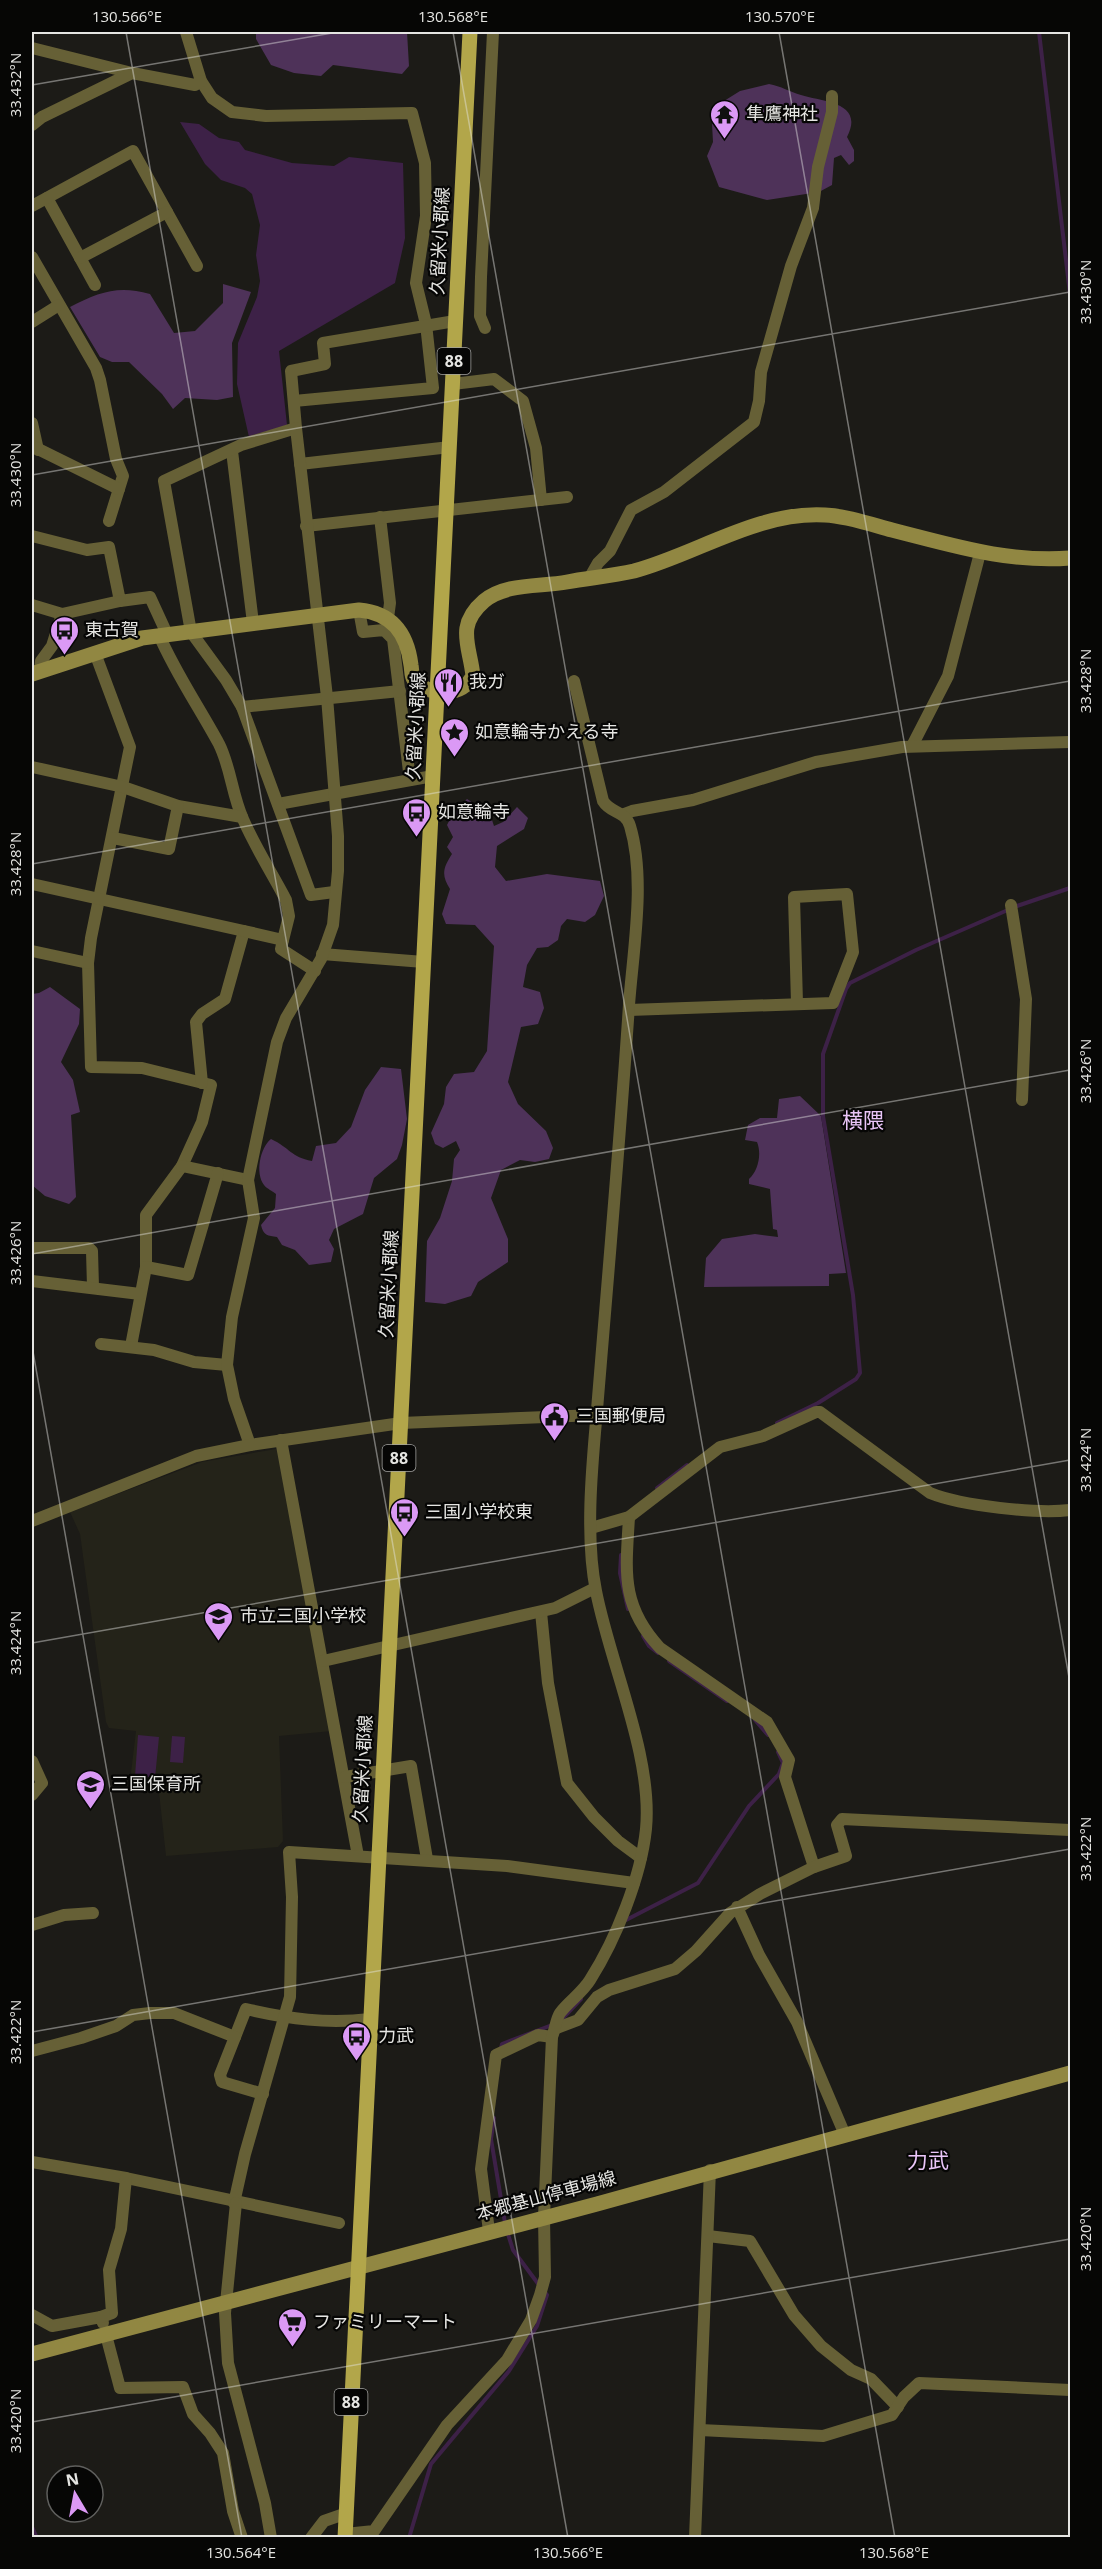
<svg xmlns="http://www.w3.org/2000/svg" width="1102" height="2569" viewBox="0 0 1102 2569" font-family="'Open Sans','Noto Sans JP',sans-serif">
<style>
.built{fill:#242319}
.forest{fill:#4e3259}
.water{fill:#3d2147}
.lines{fill:none;stroke-linecap:round;stroke-linejoin:round}
.stream{stroke:#3d2147;stroke-width:4}
.street{stroke:#666036;stroke-width:12}
.secondary{stroke:#918742;stroke-width:15}
.primary{stroke:#b2a64a;stroke-width:15}
.ticks{fill:none;stroke:#e5e5e2;stroke-width:1.5;stroke-opacity:0.45}
.labels{text-anchor:middle;stroke-width:4.5;stroke-linejoin:round;paint-order:stroke}
.shield{fill:#060605;stroke:#a2a2a0;stroke-width:1.5}
.shield-label{font-size:16px;font-weight:bold;fill:#e5e5e2}
.poi-label{font-size:18px;fill:#e5e5e2;stroke:#060605;text-anchor:start}
.street-label{font-size:18px;fill:#e5e5e2;stroke:#060605}
.quarter-label{font-size:21px;fill:#e9c5f8;stroke:#060605}
.neatline{fill:none;stroke:#e5e5e2;stroke-width:2}
.ticks-label{font-size:15px;text-anchor:middle;fill:#e5e5e2}
</style>
<rect width="100%" height="100%" fill="#1c1b17"/>
<polygon class="built" points="276,1449 279,1452 332,1731 279,1736 283,1841 278,1847 166,1856 158,1783 130,1781 136,1731 109,1728 106,1722 80,1534 70,1512 202,1462"/>
<g class="forest">
<polygon points="256,32 407,32 409,66 402,74 333,65 321,76 294,73 271,65 256,39"/>
<path d="M769 84C781 86 790 92 801 95 823 102 865 102 847 137L854 150V161L849 165 841 155 834 158 832 185 819 192 767 200 719 187 707 156 713 142 712 124 720 114 724 101 740 91Z"/>
<path d="M223 284 251 292 232 343 233 397 217 400 185 398 173 409 162 394 129 362H112L100 357 70 307C99 292 118 285 150 294L174 333 195 331 223 303Z"/>
<path d="M467 799 490 814 494 826 503 822 517 807 528 818 524 829 497 846 495 867 506 881 547 874 600 881 604 896 595 915 585 922 567 919 561 926 558 940 548 947 537 948 527 965 523 987 540 992 544 1008 538 1024 521 1027 508 1082 518 1104 546 1131 553 1148 549 1159 535 1162 520 1160 501 1170 491 1198 508 1239V1262L478 1282 471 1296 445 1304 425 1302 427 1241 440 1218 452 1181 454 1159 460 1150 456 1141 443 1148 435 1144 431 1133 444 1104 446 1087 454 1074 474 1072 487 1051 494 946 475 925 446 924 442 914 450 889C441 875 443 868 452 854L447 847 453 837 447 825 453 813Z"/>
<polygon points="50,987 80,1009 79,1024 61,1062 73,1080 80,1112 71,1115 76,1197 69,1204 45,1196 32,1185 32,994 39,993"/>
<path d="M381 1067 401 1069 407 1119 402 1145 397 1159 374 1178 363 1214 334 1229 329 1240 334 1249 331 1262 309 1265 295 1250 282 1245 277 1237C268 1236 263 1235 261 1225L275 1208 276 1194C273 1191 267 1189 264 1185 255 1173 260 1148 271 1139 290 1148 291 1157 312 1161L316 1146 336 1143 351 1127 365 1090Z"/>
<path d="M800 1096 821 1116 846 1273 829 1274V1286L704 1287 706 1258 722 1239 755 1234 778 1237 777 1230 773 1229 770 1189 749 1184V1179C758 1171 762 1154 757 1142L745 1140 748 1125 760 1118H777L779 1099Z"/>
</g>
<g class="water">
<polygon points="180,122 199,124 219,138 239,142 245,150 292,163 334,166 349,157 403,163 405,238 395,283 279,351 287,425 249,437 237,384 238,343 257,297 260,281 256,255 260,225 252,194 245,188 221,180 205,164"/>
<polygon points="138,1735 159,1737 155,1778 135,1776"/>
<polygon points="172,1736 185,1737 183,1763 170,1762"/>
</g>
<g class="lines">
<g class="stream">
<polyline points="1039,32 1070,294"/>
<polyline points="777,1423 818,1403 856,1379 860,1373 853,1295 823,1116 823,1054 846,989 850,983 916,950 1017,906 1070,888"/>
<polyline points="657,1488 687,1465"/>
<polyline points="621,1555 620,1573 628,1609"/>
<polyline points="643,1636 649,1646 658,1653"/>
<polyline points="669,1661 727,1701"/>
<polyline points="755,1720 768,1735"/>
<polyline points="626,1920 698,1883 749,1806 779,1774 783,1763 778,1752"/>
<polyline points="563,2018 581,1999"/>
<polyline points="501,2048 502,2044 552,2025"/>
<polyline points="494,2118 491,2139 505,2223"/>
<polyline points="507,2231 513,2250 539,2285"/>
<polyline points="32,2527 37,2538"/>
<polyline points="409,2538 431,2464 509,2371 537,2326 547,2295 544,2291"/>
</g>
<g class="street">
<polyline points="186,32 201,81 212,98 232,112 266,116 412,113 425,163 426,216 416,283 426,324 433,388 294,401"/>
<polyline points="32,48 132,73"/>
<polyline points="32,125 42,117 132,73 195,85 201,81"/>
<polyline points="47,198 95,285"/>
<polyline points="32,206 133,151 197,266"/>
<polyline points="32,257 96,368 100,380 116,459 123,476 109,521"/>
<polyline points="80,258 167,212"/>
<polyline points="32,322 59,305"/>
<polyline points="485,328 480,316 481,277 493,32"/>
<polyline points="453,384 494,379 523,401 536,448 541,500"/>
<polyline points="32,423 38,450"/>
<polyline points="32,446 119,489"/>
<polyline points="232,451 253,623"/>
<polyline points="300,464 450,447"/>
<polyline points="380,517 390,603 388,618"/>
<polyline points="306,526 567,497"/>
<polyline points="32,536 87,550 109,547 120,601 150,597 167,634"/>
<polyline points="590,577 598,563 610,551 631,510 664,492 754,422 759,401 761,372 791,266 813,208 818,167 832,112 832,96"/>
<polyline points="32,605 62,614 52,646 41,661 40,671"/>
<polyline points="359,610 363,632 384,630 393,639 410,780"/>
<polyline points="62,614 120,601"/>
<path d="M159 635C176 674 199 707 219 744 231 768 232 795 243 819 255 847 272 873 286 900L289 916 283 940"/>
<polyline points="95,653 130,747 91,938 88,963 91,1067 142,1068 211,1085 202,1122 182,1166 146,1215 146,1267 131,1346"/>
<polyline points="242,707 400,691"/>
<polyline points="912,746 948,676 980,553"/>
<polyline points="32,767 123,787 178,806 242,817"/>
<polyline points="278,804 433,776"/>
<polyline points="624,814 632,811 693,800 816,762 902,747 1070,742"/>
<polyline points="113,838 169,849 178,806"/>
<polyline points="32,884 244,931 225,999 202,1014 196,1022 202,1083"/>
<polyline points="334,892 311,895 242,707 226,680 191,632 164,481 241,445 296,428 291,371 325,364 323,343 455,321"/>
<polyline points="1011,905 1026,999 1022,1100"/>
<polyline points="244,931 283,940 281,949 315,971"/>
<polyline points="32,951 88,963"/>
<polyline points="322,954 424,962"/>
<polyline points="629,1010 833,1003 853,952 847,894 794,897 797,1003"/>
<polyline points="182,1166 248,1180"/>
<polyline points="32,1248 89,1248 92,1251 93,1287"/>
<polyline points="146,1267 188,1275 218,1173"/>
<polyline points="32,1281 140,1294"/>
<polyline points="101,1344 154,1350 194,1362 227,1365"/>
<polyline points="281,1440 358,1856"/>
<polyline points="250,1445 234,1399 227,1365 232,1317 254,1218 248,1180 277,1042 286,1018 321,959 333,925 338,871 338,836 327,697 296,428"/>
<path d="M629 1517C626 1571 620 1605 660 1648L767 1722 789 1760 785 1777 814 1867"/>
<polyline points="32,1521 196,1456 250,1445 401,1423 596,1415"/>
<path d="M591 1528 629 1517 720 1447 763 1436 816 1412H820L930 1493C962 1506 1037 1514 1070 1510"/>
<polyline points="541,1612 548,1683 567,1783 594,1817 618,1841 641,1858"/>
<polyline points="323,1661 555,1608 595,1588"/>
<polyline points="32,1761 42,1783 32,1795"/>
<polyline points="345,1777 411,1766 427,1859"/>
<polyline points="737,1907 759,1955 797,2022 845,2135"/>
<polyline points="32,1925 64,1915 93,1913"/>
<polyline points="557,2028 578,2020 597,1997 609,1990 675,1969 696,1951 730,1913 760,1894 814,1867 846,1856 837,1825 842,1819 1070,1830"/>
<path d="M235 2037 246 2009C289 2019 327 2024 370 2019"/>
<polyline points="32,2051 81,2038 116,2026 133,2015 150,2013 174,2013 235,2037 220,2075 222,2082 263,2094"/>
<polyline points="32,2162 126,2178 339,2223"/>
<polyline points="234,2203 245,2154 290,1997 292,1897 289,1852 507,1866 634,1883"/>
<polyline points="236,2203 225,2313 228,2363 265,2503 271,2538"/>
<polyline points="489,2231 481,2169 496,2055 538,2035 552,2037"/>
<polyline points="708,2236 750,2241 794,2315 821,2346 851,2370 871,2379 898,2407"/>
<polyline points="32,2315 52,2326 101,2317 103,2323"/>
<polyline points="101,2317 112,2313 109,2270 121,2229 126,2178"/>
<polyline points="106,2335 120,2388 183,2387 193,2414 210,2433 223,2453 233,2511 242,2538"/>
<polyline points="700,2430 823,2436 892,2415 904,2397 919,2383 1070,2390"/>
<path d="M345 2534 374 2531 447 2425 507 2360 531 2320 540 2295 545 2277 544 2217 552 2037C555 2030 556 2019 560 2013 569 2001 582 1993 590 1980 616 1939 641 1877 646 1829 653 1756 610 1664 596 1591 585 1536 592 1466 597 1410 608 1275 620 1140 629 1005 633 950 646 879 630 826 625 810 611 814 603 801L574 681"/>
<polyline points="311,2538 324,2521 347,2513"/>
<polyline points="695,2538 710,2170"/>
</g>
<g class="secondary">
<path d="M32 674 142 638 359 610C392 613 407 633 411 665 412 670 411 678 416 682 432 697 463 696 473 676 470 646 455 626 484 601 505 583 540 587 567 582 589 578 612 576 634 571 697 554 758 511 825 515 847 516 870 524 892 530 952 545 1008 563 1070 558"/>
<polyline points="32,2354 597,2204 1070,2073"/>
</g>
<polyline class="primary" points="345,2538 470,32"/>
</g>
<path class="ticks" d="M126 32 568 2538M453 32 895 2538M779 32 1070 1683M32 85 338 32M32 475 1070 292M32 864 1070 681M32 1254 1070 1070M32 1346 242 2538M32 1643 1070 1460M32 2032 1070 1849M32 2422 1070 2239"/>
<defs>
<symbol id="temple-pin" viewBox="-11 -11 22 30"><path d="M0 17L-7.5 6A9.5 9.5 0 1 1 7.5 6Z" fill="#db99f5" stroke="#060605"/><path d="M0-6L5-2H3V0L6.5 2.5H4V6H1.5V3h-3V6H-4V2.5H-6.5L-3 0V-2H-5Z" fill="#111"/></symbol>
<symbol id="bus-pin" viewBox="-11 -11 22 30"><path d="M0 17L-7.5 6A9.5 9.5 0 1 1 7.5 6Z" fill="#db99f5" stroke="#060605"/><path d="M-5-6H5V4H4V6H2V4H-2V6H-4V4H-5ZM-3.5-4V0h7V-4ZM-3.5 1.2v1.5H-2V1.2ZM2 1.2v1.5H3.5V1.2Z" fill="#111"/></symbol>
<symbol id="restaurant-pin" viewBox="-11 -11 22 30"><path d="M0 17L-7.5 6A9.5 9.5 0 1 1 7.5 6Z" fill="#db99f5" stroke="#060605"/><path d="M-5-6h1v4h1v-4h1v4h1v-4h1v5L-1.5 .5V6h-2V.5L-5-1ZM5-6V6H3V1.5H1.5Q1.5-4 5-6Z" fill="#111"/></symbol>
<symbol id="sight-pin" viewBox="-11 -11 22 30"><path d="M0 17L-7.5 6A9.5 9.5 0 1 1 7.5 6Z" fill="#db99f5" stroke="#060605"/><path d="M0-6L1.8-2.2L6-1.7L2.9 1.2L3.7 5.4L0 3.3L-3.7 5.4L-2.9 1.2L-6-1.7L-1.8-2.2Z" fill="#111"/></symbol>
<symbol id="civic-pin" viewBox="-11 -11 22 30"><path d="M0 17L-7.5 6A9.5 9.5 0 1 1 7.5 6Z" fill="#db99f5" stroke="#060605"/><path d="M-.6-6.5H3V-4.5H.6V-3L4-1V1h2V6H-6V1h2V-1L-.6-3ZM-1.2 2.5V6h2.4V2.5Z" fill="#111"/></symbol>
<symbol id="school-pin" viewBox="-11 -11 22 30"><path d="M0 17L-7.5 6A9.5 9.5 0 1 1 7.5 6Z" fill="#db99f5" stroke="#060605"/><path d="M0-5L7-2L0 1L-7-2ZM-4 1L0 2.5L4 1V4Q0 6-4 4Z" fill="#111"/></symbol>
<symbol id="supermarket-pin" viewBox="-11 -11 22 30"><path d="M0 17L-7.5 6A9.5 9.5 0 1 1 7.5 6Z" fill="#db99f5" stroke="#060605"/><path d="M-6-5.5h2.5l.6 2H6L4.5 2H-2.5L-4.4-4H-6ZM-1.5 3.2a1.3 1.3 0 1 0 .1 0ZM3 3.2a1.3 1.3 0 1 0 .1 0Z" fill="#111"/></symbol>
</defs>
<g fill-rule="evenodd">
<use href="#temple-pin" x="708" y="98" width="33" height="45"/>
<use href="#bus-pin" x="48" y="614" width="33" height="45"/>
<use href="#restaurant-pin" x="432" y="666" width="33" height="45"/>
<use href="#sight-pin" x="438" y="716" width="33" height="45"/>
<use href="#bus-pin" x="400" y="796" width="33" height="45"/>
<use href="#civic-pin" x="538" y="1400" width="33" height="45"/>
<use href="#bus-pin" x="388" y="1496" width="33" height="45"/>
<use href="#school-pin" x="202" y="1600" width="33" height="45"/>
<use href="#school-pin" x="74" y="1768" width="33" height="45"/>
<use href="#bus-pin" x="340" y="2020" width="33" height="45"/>
<use href="#supermarket-pin" x="276" y="2306" width="33" height="45"/>
</g>
<g class="labels">
<g class="shield">
<rect x="437.5" y="348" width="33" height="26" rx="4.5"/>
<rect x="382.5" y="1445" width="33" height="26" rx="4.5"/>
<rect x="334.5" y="2389" width="33" height="26" rx="4.5"/>
</g>
<g class="shield-label">
<text x="454" y="367">88</text>
<text x="399" y="1464">88</text>
<text x="351" y="2408">88</text>
</g>
<g class="poi-label">
<text x="746" y="120">隼鷹神社</text>
<text x="85" y="636">東古賀</text>
<text x="469" y="688">我ガ</text>
<text x="475" y="738">如意輪寺かえる寺</text>
<text x="438" y="818">如意輪寺</text>
<text x="576" y="1422">三国郵便局</text>
<text x="425" y="1518">三国小学校東</text>
<text x="240" y="1622">市立三国小学校</text>
<text x="111" y="1790">三国保育所</text>
<text x="378" y="2042">力武</text>
<text x="313" y="2328">ファミリーマート</text>
</g>
<g class="street-label">
<text transform="translate(440 241) rotate(-87)" y="6">久留米小郡線</text>
<text transform="translate(416 726) rotate(-87)" y="6">久留米小郡線</text>
<text transform="translate(389 1284) rotate(-87)" y="6">久留米小郡線</text>
<text transform="translate(363 1769) rotate(-87)" y="6">久留米小郡線</text>
<text transform="translate(546 2196) rotate(-15)" y="6">本郷基山停車場線</text>
</g>
<g class="quarter-label">
<text x="863" y="1128">横隈</text>
<text x="928" y="2168">力武</text>
</g>
</g>
<rect width="1102" height="2569" fill="none" stroke="#060605" stroke-width="66"/>
<g transform="translate(75 2494) rotate(350)"><circle r="28" fill="#060605" stroke="#5f5f5d" stroke-width="1.5"/>
<path d="M0-4.5L10 22L0 15L-10 22Z" fill="#db99f5"/>
<text y="-9" font-size="16" font-weight="bold" text-anchor="middle" fill="#e5e5e2">N</text>
</g>
<rect x="33" y="33" width="1036" height="2503" class="neatline"/>
<g class="ticks-label">
<text x="127" y="22">130.566°E</text>
<text x="453" y="22">130.568°E</text>
<text x="780" y="22">130.570°E</text>
<text transform="translate(16 85) rotate(-90)" y="5">33.432°N</text>
<text transform="translate(1086 292) rotate(-90)" y="5">33.430°N</text>
<text transform="translate(16 475) rotate(-90)" y="5">33.430°N</text>
<text transform="translate(1086 681) rotate(-90)" y="5">33.428°N</text>
<text transform="translate(16 864) rotate(-90)" y="5">33.428°N</text>
<text transform="translate(1086 1071) rotate(-90)" y="5">33.426°N</text>
<text transform="translate(16 1253) rotate(-90)" y="5">33.426°N</text>
<text transform="translate(1086 1460) rotate(-90)" y="5">33.424°N</text>
<text transform="translate(16 1643) rotate(-90)" y="5">33.424°N</text>
<text transform="translate(1086 1849) rotate(-90)" y="5">33.422°N</text>
<text transform="translate(16 2032) rotate(-90)" y="5">33.422°N</text>
<text transform="translate(1086 2239) rotate(-90)" y="5">33.420°N</text>
<text transform="translate(16 2421) rotate(-90)" y="5">33.420°N</text>
<text x="241" y="2558">130.564°E</text>
<text x="568" y="2558">130.566°E</text>
<text x="894" y="2558">130.568°E</text>
</g>
</svg>
